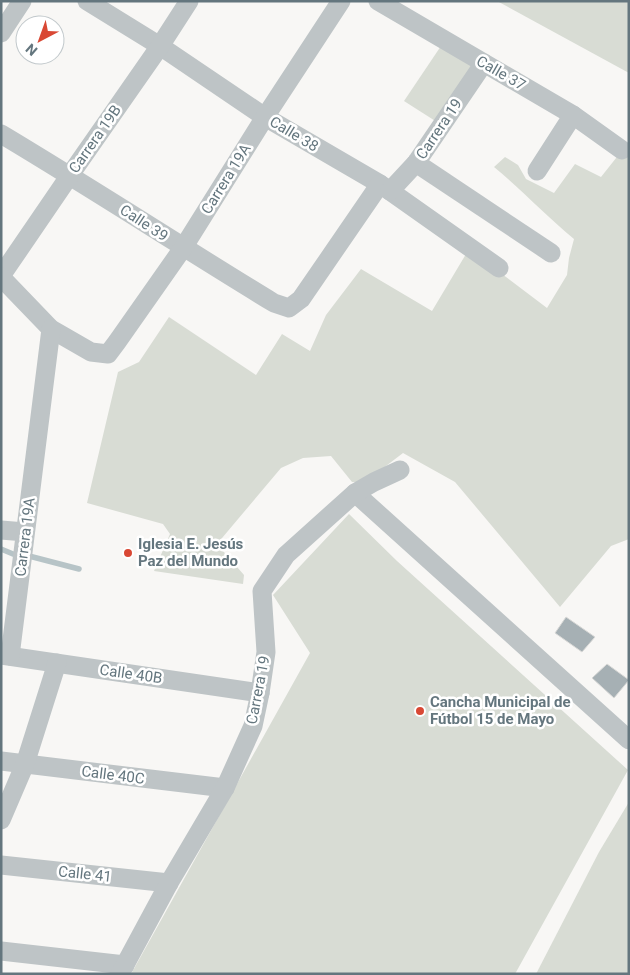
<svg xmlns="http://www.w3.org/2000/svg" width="630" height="975" viewBox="0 0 630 975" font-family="Roboto,sans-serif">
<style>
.green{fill:#d8dcd4}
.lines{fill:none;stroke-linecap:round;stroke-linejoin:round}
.stream{stroke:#b7c4c7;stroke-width:5.5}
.building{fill:#a6b0b4;stroke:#d9d9d7}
.street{stroke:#bec4c6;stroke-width:19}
.poi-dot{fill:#d94834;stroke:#fff;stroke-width:2}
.labels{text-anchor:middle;stroke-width:5;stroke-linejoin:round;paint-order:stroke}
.street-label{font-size:15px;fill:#64767e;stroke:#fff}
.poi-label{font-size:15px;font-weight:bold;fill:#64767e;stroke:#fff;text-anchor:start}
</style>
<rect width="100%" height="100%" fill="#f8f7f5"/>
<g class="green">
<polygon points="497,1 629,1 629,73"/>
<polygon points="443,43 483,68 440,124 404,101"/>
<path d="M624 148 629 150V539L611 546 560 607 455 482 403 453 365 482H352L331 456 303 458 281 468 217 544 244 575 243 584 154 571 170 534 163 524 87 503 118 372 139 362 169 317 256 375 282 334 310 351 326 315 361 269 432 311 469 249 547 308 567 275 569 258 574 239C546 216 522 190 494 167L505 157 518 165 526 179 554 193 575 164 601 177Z"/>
<polygon points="349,514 397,561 628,770 515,974 131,974 310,653 273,595"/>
<polygon points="629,802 629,974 536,974 599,852"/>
</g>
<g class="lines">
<g class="stream">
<polyline points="1,549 13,554"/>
<polyline points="29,556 79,569"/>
</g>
</g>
<g class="building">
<polygon points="566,617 595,637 582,652 555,633"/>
<polygon points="607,664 629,680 614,698 592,678"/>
</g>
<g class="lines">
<g class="street">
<polyline points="87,1 160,46 265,117 380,184 499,268"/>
<polyline points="378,1 573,115 622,150"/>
<polyline points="1,33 22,1"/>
<path d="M1 134C93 189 182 247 274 303L289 308 301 299 380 184"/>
<polyline points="416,163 551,253"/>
<polyline points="537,171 573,115"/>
<polyline points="390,191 416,163 484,63"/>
<polyline points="1,276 70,175 160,46 189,1"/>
<polyline points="1,277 51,329 91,352 108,354 117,342 183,248 265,117 341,1"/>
<polyline points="355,493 629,740"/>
<polyline points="1,530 25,532"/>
<polyline points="1,655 260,693"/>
<polyline points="10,656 51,329"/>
<polyline points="1,761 225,788"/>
<polyline points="1,820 25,764 57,663"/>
<polyline points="1,865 169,883"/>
<polyline points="1,951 125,965"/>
<polyline points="120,974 169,883 225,788 253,726 260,693 266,652 262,591 286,555 355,493 374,482 400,470"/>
</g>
</g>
<g class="poi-dot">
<circle cx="128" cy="553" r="5"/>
<circle cx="420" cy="711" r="5"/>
</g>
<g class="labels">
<g class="street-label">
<text transform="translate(501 73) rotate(30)" y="5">Calle 37</text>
<text transform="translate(439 129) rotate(-56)" y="5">Carrera 19</text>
<text transform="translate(294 134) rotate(31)" y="5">Calle 38</text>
<text transform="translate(95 139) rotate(-55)" y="5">Carrera 19B</text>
<text transform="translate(226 179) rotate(-58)" y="5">Carrera 19A</text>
<text transform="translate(144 223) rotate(33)" y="5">Calle 39</text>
<text transform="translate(25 537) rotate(-83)" y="5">Carrera 19A</text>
<text transform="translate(131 674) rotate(8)" y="5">Calle 40B</text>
<text transform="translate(258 690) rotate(-79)" y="5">Carrera 19</text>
<text transform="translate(113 775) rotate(7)" y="5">Calle 40C</text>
<text transform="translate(85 874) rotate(6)" y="5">Calle 41</text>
</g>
<g class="poi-label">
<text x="138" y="549">Iglesia E. Jesús<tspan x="138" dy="17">Paz del Mundo</tspan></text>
<text x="430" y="707">Cancha Municipal de<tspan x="430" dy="17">Fútbol 15 de Mayo</tspan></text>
</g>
</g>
<rect width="630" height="975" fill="none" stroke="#64767e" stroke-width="5"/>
<g transform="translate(40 40) rotate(221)"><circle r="24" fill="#ffffff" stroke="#c1c8cb"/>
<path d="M0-4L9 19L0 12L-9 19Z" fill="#d94834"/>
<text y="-8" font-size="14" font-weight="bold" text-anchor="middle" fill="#64767e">N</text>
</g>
</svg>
